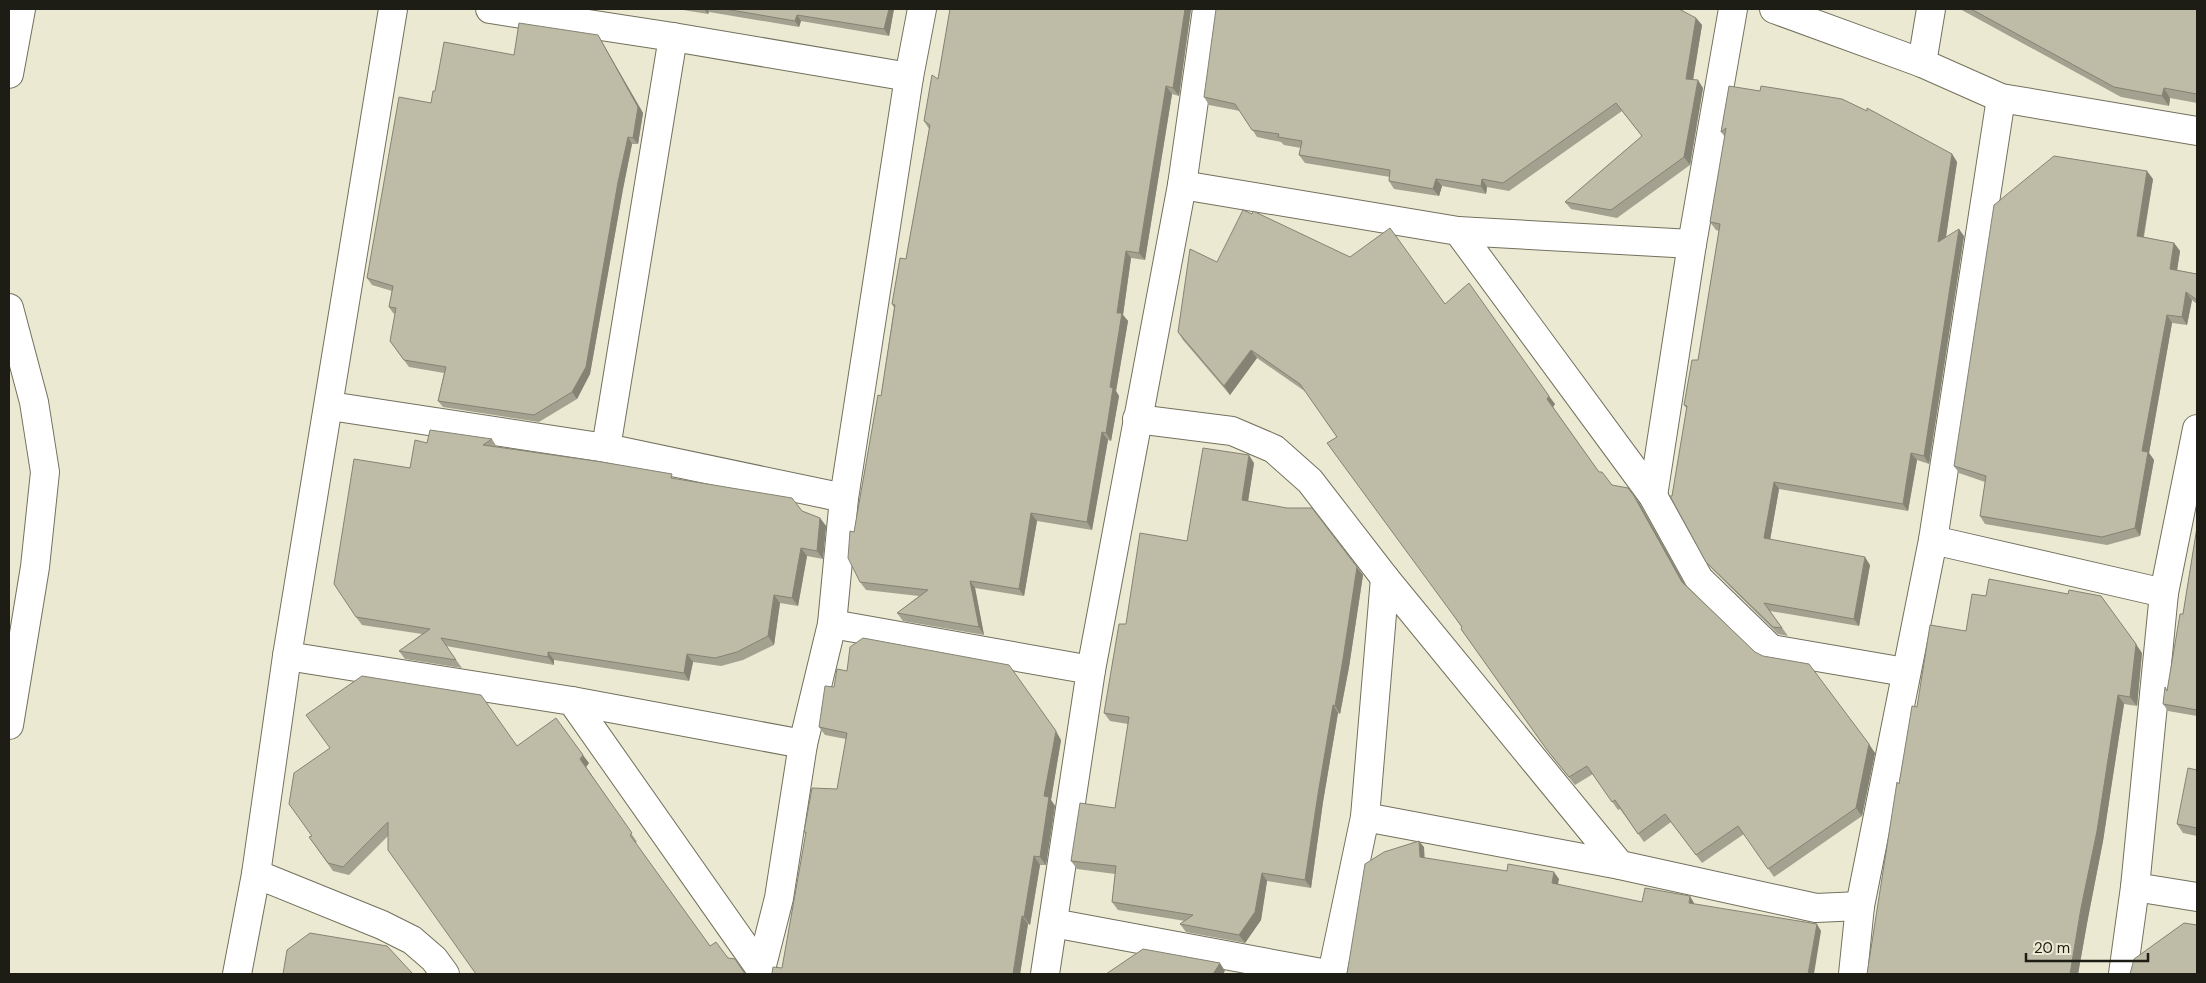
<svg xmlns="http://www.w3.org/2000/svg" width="2206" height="983" viewBox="0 0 2206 983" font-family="'DM Sans',sans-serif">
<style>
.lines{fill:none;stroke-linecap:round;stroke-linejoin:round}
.minor-casing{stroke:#73705d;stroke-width:30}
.minor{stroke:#fff;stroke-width:28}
.wall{fill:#a3a18f}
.shaded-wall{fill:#858374}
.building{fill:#bebba6;stroke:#858374}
</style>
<rect width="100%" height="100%" fill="#ece9d3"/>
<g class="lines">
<defs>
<g id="minor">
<polyline points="490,9 673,37 909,77"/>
<polyline points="1774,9 1922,63 2001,98 2197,131"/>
<polyline points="1922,63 1931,9"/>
<polyline points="9,74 21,9"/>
<polyline points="1182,185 1458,231 1653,496 1699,579 1771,649 1905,672"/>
<polyline points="1458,231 1692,244"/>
<polyline points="9,308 34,402 45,472 35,567 9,725"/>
<polyline points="330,406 606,448 844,498"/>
<polyline points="1137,419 1232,431 1274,449 1310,481 1385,578 1620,865"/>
<polyline points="606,448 673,37"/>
<polyline points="1653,496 1692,244 1733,9"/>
<polyline points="1933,540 2164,593"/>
<polyline points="832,624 1091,670"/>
<polyline points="287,656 572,701 764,974"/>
<polyline points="572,701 803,744"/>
<polyline points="1365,817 1620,865 1816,908 1860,906"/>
<polyline points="256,874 382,925 412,940 434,959 445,974"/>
<polyline points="2135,887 2197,897"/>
<polyline points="1053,923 1327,974"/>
<polyline points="761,969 779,898 803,744 832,624 844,498 909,77 922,9"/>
<polyline points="237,974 256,874 287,656 393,9"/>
<polyline points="1045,974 1091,670 1182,185 1207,9"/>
<polyline points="1332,974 1365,817 1385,578"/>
<polyline points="1853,974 1860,906 1933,540 2001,98"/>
<polyline points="2123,974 2135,887 2164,593 2197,429"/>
</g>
</defs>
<use href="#minor" class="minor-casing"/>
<use href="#minor" class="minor"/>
</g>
<g class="wall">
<polygon points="677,9 894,9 889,36 801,21 799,27 709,12 708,14"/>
<polygon points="950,9 1191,9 1179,96 1172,94 1145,260 1131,258 1123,315 1128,321 1116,391 1119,396 1111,441 1108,440 1092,530 1037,521 1024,596 975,588 984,635 903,621 897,613 919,596 866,590 860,582 854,532 881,396 894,308 892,304 906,259 929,129 924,121 938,79"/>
<polygon points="1960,9 2197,9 2197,103 2170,98 2169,106 2121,97"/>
<polygon points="1696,18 1702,25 1693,80 1703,88 1690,165 1617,218 1571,209 1565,202 1642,136 1622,111 1509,191 1487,187 1486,194 1442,186 1439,196 1394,189 1389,181 1390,177 1305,163 1299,155 1301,148 1284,145 1281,142 1257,137 1240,111 1209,105 1204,97"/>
<polygon points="602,42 643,113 638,144 632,144 623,189 590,374 577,399 539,422 443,407 438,401 444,373 409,367 390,341 395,314 393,313 389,307 392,291 372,285 367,278 435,91 514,55"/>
<polygon points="1729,86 1952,154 1957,162 1946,237 1964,236 1929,464 1917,460 1908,511 1779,489 1770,540 1870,565 1859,626 1770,611 1788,636 1778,634 1712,569 1706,562 1672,496 1687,409 1684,405 1698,360 1719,231 1716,230 1710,222 1725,137 1721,132"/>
<polygon points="2153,179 2144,237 2174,243 2180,251 2177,270 2197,274 2197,304 2192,300 2187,325 2172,323 2149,453 2154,460 2140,536 2107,545 1985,524 1980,516 1985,482 1959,473 1954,466"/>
<polygon points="1217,262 1445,304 1555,404 1553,407 1599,472 1612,485 1634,496 1640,504 1685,584 1755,652 1875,753 1862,816 1774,877 1744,834 1702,863 1671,822 1644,842 1620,809 1618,810 1593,774 1575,785 1553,758 1461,629 1462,628 1337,437 1306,392 1257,358 1230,395 1183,340 1178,332"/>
<polygon points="492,439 497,447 675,479 802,511 820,518 826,526 823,559 807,556 798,606 780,603 774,645 743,660 721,666 693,662 689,681 554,660 554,665 446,646 462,668 405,659 399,651 422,634 362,625 356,617 410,468 427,443"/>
<polygon points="1254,463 1248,501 1357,567 1363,575 1349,667 1340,714 1338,713 1323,802 1311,888 1267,881 1261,920 1245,943 1186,932 1180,924 1185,921 1118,910 1112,902 1115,874 1077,869 1071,861 1115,808 1128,724 1110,721 1104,713 1187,541"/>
<polygon points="2197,527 2197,716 2168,711 2163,704 2167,691 2183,614"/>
<polygon points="1986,596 2142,653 2137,706 2124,704 2103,841 2088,918 2078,974 1867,974 1899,784 1917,707 1966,631"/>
<polygon points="819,727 1061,740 1051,800 1055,806 1046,865 1040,865 1030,925 1028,924 1020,974 771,974 782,968 806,834 804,832 837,789 846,739 825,735"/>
<polygon points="517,746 589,763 586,767 637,842 635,843 710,946 728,958 745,974 388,836 349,875 333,871 309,837"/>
<polygon points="2197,770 2197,836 2183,833 2177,824"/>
</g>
<g class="shaded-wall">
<polygon points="704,9 707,9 709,12 708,14"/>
<polygon points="889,9 894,9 889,36 884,29"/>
<polygon points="1185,9 1191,9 1179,96 1173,88"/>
<polygon points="797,15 801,21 799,27 795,21"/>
<polygon points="1696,18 1702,25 1692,86 1686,79"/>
<polygon points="598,35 602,42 643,113 638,144 633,138"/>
<polygon points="1698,80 1703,88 1690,165 1684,157"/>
<polygon points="1166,86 1172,94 1145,260 1139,253"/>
<polygon points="2164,88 2170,98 2169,106 2162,96"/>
<polygon points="628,137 632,144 623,189 590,374 577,399 572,392"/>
<polygon points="1952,154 1957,162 1944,250 1938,242"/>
<polygon points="2147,171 2153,179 2142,244 2137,236"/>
<polygon points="1436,179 1442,186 1439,196 1433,189"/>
<polygon points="1482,179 1487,187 1486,194 1481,186"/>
<polygon points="1959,229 1964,236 1929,464 1924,456"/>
<polygon points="2174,243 2180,251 2176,277 2170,269"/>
<polygon points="1126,251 1131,258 1123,315 1128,321 1116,391 1119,396 1111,441 1106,433 1117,313"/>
<polygon points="2186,292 2192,300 2187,325 2182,317"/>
<polygon points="2167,315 2172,323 2149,453 2154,460 2140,536 2135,528 2142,451"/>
<polygon points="1251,350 1257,358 1230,395 1224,386"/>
<polygon points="1549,396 1555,404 1553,407 1547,399"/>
<polygon points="1102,432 1108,440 1092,530 1087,522"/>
<polygon points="1911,453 1917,460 1908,511 1903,504"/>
<polygon points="1249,455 1254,463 1247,508 1242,500"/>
<polygon points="1774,482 1779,489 1769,546 1764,538"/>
<polygon points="1634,496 1640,504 1688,590 1682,582"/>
<polygon points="1031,513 1037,521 1024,596 1019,589"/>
<polygon points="820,518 826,526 823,559 817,551"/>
<polygon points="801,548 807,556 798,606 792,598"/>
<polygon points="1865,557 1870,565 1859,626 1854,619"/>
<polygon points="1357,567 1363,575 1349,667 1340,714 1335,706"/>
<polygon points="970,581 975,588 984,635 979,627"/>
<polygon points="774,595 780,603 774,645 768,636"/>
<polygon points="2136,644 2142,653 2137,706 2130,697"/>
<polygon points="548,652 554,660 554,665 548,657"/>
<polygon points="687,654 693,662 689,681 684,673"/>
<polygon points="2118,695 2124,704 2103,841 2088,918 2078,974 2070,974"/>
<polygon points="1333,705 1338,713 1323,802 1311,888 1305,880 1318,794"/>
<polygon points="1056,731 1061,740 1051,800 1055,806 1046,865 1040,857 1044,796"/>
<polygon points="1869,744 1875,753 1862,816 1856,808"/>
<polygon points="583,755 589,763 586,767 637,842 580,759"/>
<polygon points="1419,841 1424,847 1425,864 1420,857"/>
<polygon points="1034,856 1040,865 1030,925 1024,917"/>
<polygon points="1554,872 1559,879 1557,890 1552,883"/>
<polygon points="1262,873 1267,881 1261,920 1245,943 1239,935"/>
<polygon points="1690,896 1694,903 1694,910 1689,903"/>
<polygon points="1022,916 1028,924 1020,974 1013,974"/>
<polygon points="1817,924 1821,931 1814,974 1808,974"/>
<polygon points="1220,963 1225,971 1223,974 1213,974"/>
</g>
<g class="building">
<polygon points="725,9 889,9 884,29 797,15 795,21"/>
<polygon points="950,9 1185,9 1173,88 1166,86 1139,253 1126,251 1117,313 1122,313 1110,387 1113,388 1106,433 1102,432 1087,522 1031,513 1019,589 970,581 979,627 897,613 928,590 860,582 848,558 850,531 854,532 878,395 881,396 895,305 892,304 900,258 906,259 930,125 924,121 932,75 938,79"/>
<polygon points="1216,9 1679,9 1696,18 1686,79 1698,80 1684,157 1611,210 1565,202 1642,136 1616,103 1503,183 1482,179 1481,186 1436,179 1433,189 1389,181 1390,170 1299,155 1302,141 1278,137 1279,134 1252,130 1235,104 1204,97"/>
<polygon points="1971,9 2197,9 2197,94 2164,88 2162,96 2114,87"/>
<polygon points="519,23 598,35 638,107 633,138 628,137 618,182 586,367 572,392 534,415 438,401 446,367 404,360 390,341 396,308 389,307 393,286 367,278 399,97 431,103 433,91 435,91 444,42 514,55"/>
<polygon points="1729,86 1760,91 1761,86 1842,99 1867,111 1867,108 1952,154 1938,242 1959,229 1924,456 1911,453 1903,504 1774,482 1764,538 1865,557 1854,619 1764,603 1782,628 1773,627 1706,562 1670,496 1672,496 1687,406 1684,405 1692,360 1698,360 1720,224 1710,222 1726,128 1721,132"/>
<polygon points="2054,156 2147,171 2137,236 2174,243 2170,269 2197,274 2197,300 2186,292 2182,317 2167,315 2142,451 2148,452 2135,528 2102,537 1980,516 1986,476 1954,466 1994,205"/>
<polygon points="1243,210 1252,214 1253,211 1350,257 1390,228 1445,304 1469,283 1549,396 1547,399 1599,472 1602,472 1612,485 1628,488 1634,496 1682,582 1755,652 1763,656 1809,664 1869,744 1856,808 1768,869 1738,826 1696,855 1665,814 1638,834 1615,800 1612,802 1587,766 1569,777 1547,750 1461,629 1462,627 1327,443 1337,437 1300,384 1251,350 1224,386 1178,332 1190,249 1217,262"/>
<polygon points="430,430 492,439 483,445 602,462 672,474 671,478 792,498 802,511 820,518 817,551 801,548 792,598 774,595 768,636 737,652 715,658 687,654 684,673 548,652 548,657 441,638 456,660 399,651 430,629 356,617 334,584 354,459 410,468 415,440 427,443"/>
<polygon points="1203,448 1249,455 1242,500 1287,508 1312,508 1357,567 1343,659 1335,706 1333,705 1318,794 1305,880 1262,873 1255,912 1239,935 1180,924 1193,915 1112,902 1116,866 1071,861 1080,803 1115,808 1129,717 1104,713 1119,624 1126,624 1140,533 1187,541"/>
<polygon points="2197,527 2197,710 2163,704 2165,687 2167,691 2180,614 2183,614"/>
<polygon points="1989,579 2068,594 2069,590 2101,596 2136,644 2130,697 2118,695 2097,831 2081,908 2070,974 1867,974 1897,782 1899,784 1912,706 1917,707 1930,625 1966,631 1972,594 1986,596"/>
<polygon points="863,638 1009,665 1056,731 1044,796 1049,797 1040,857 1034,856 1024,917 1022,916 1013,974 771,974 772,973 773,967 782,968 806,832 804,832 812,788 837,789 847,733 819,727 825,686 834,687 837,669 847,671 850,647"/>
<polygon points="362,676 481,695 517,746 556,718 583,755 580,759 632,833 630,835 710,946 716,942 728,958 735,959 745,974 476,974 388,850 388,822 343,867 328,863 309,837 312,836 289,804 294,773 330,748 306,715"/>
<polygon points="2188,768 2197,770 2197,828 2177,824"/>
<polygon points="1419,841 1420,857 1507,871 1508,864 1554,872 1552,883 1642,902 1645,888 1690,896 1689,903 1817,924 1808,974 1347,974 1365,864 1384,852"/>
<polygon points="2184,923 2197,925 2197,974 2130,974 2134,959"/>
<polygon points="310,933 387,946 413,974 283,974 287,950"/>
<polygon points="1143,949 1220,963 1213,974 1215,974 1106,974"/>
</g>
<rect width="2206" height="983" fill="none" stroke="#1e1d15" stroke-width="20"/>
<path d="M2026 953v8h122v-8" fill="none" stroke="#1e1d15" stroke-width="2.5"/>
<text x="2034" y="953" font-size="15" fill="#1e1d15" stroke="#ece9d3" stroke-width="4" paint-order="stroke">20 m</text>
</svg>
